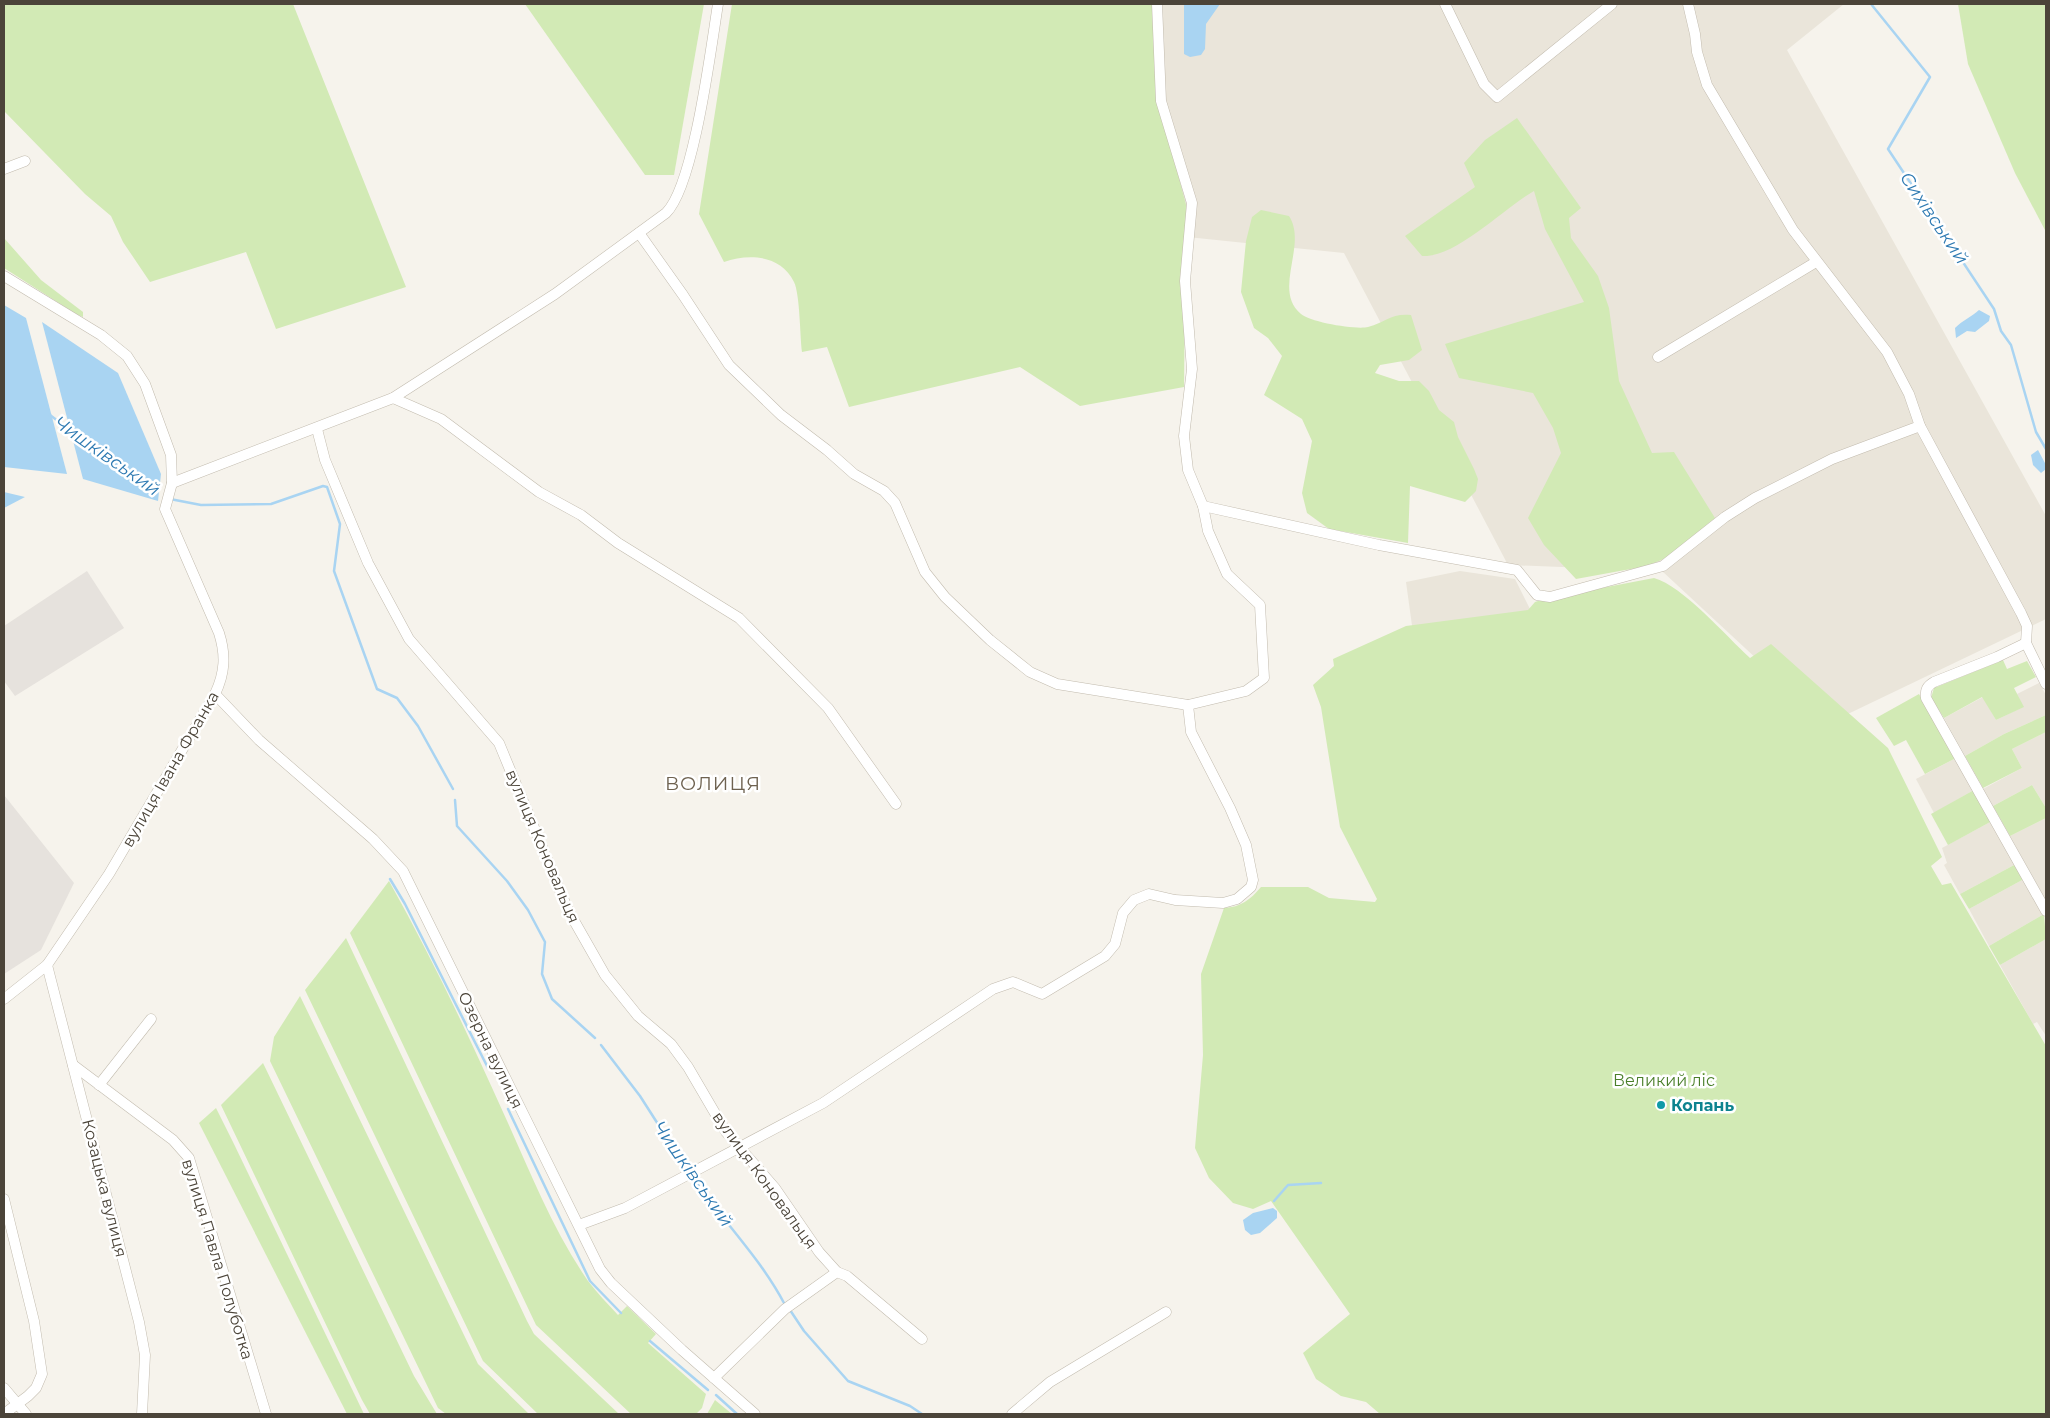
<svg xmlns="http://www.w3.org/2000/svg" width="2050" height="1418" viewBox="0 0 2050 1418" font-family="Montserrat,sans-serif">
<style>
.residential{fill:#eae5da}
.industrial{fill:#e6e2dd}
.green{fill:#d2eab5}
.water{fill:#a9d4f2}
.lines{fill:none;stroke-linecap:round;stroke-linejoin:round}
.stream{stroke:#a9d4f2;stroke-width:2.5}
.minor-casing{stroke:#c2bbae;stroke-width:11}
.minor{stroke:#fff;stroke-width:10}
.culture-dot{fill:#0f9aa8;stroke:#fff;stroke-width:2}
.labels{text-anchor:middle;stroke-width:5;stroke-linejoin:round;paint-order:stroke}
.street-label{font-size:16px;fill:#4b4439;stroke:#fff}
.park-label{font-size:16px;fill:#4a7f2a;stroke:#fff}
.culture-label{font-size:16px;font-weight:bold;fill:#0d838f;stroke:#fff;text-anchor:start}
.water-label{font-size:18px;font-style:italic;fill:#2e7ab2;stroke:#fff}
.quarter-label{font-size:19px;letter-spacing:1px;fill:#6e6250;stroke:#fff}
</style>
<rect width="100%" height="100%" fill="#f6f3ec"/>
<g class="residential">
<polygon points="1135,4 1844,4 1787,50 2046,516 2046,619 1827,724 1662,571 1508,565 1344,253 1168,235"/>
<polygon points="1460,571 1515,579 1532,613 1414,640 1406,582"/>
<polygon points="2039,683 2046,695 2046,715 2004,734 1965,756 1944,718 1983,697 1996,720 2023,707 2017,694"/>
<polygon points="2046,732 2046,808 2032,785 1993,806 1983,789 2022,768 2012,749"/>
<polygon points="1956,758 1974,790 1934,813 1916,779"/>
<polygon points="2046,818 2046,901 2010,836"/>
<polygon points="1992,821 2016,864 1960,894 1944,865 1947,863 1942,848"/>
<polygon points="2024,879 2044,914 1989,946 1969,909"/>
<polygon points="2046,939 2046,1036 2037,1022 2033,1024 2000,965"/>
</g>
<g class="industrial">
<polygon points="87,571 124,628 15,696 4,681 4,626"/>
<polygon points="4,795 74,883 41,950 4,974"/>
</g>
<g class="green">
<polygon points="4,4 293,4 406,287 276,329 246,252 150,282 123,242 111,216 85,194 4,111"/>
<polygon points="525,4 704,4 674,175 645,175"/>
<path d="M732 4H1152L1159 101 1186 205 1184 387 1080 406 1020 367 849 407 827 347 802 352C800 337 800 294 794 282 781 255 749 253 724 262L699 214Z"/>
<polygon points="1958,4 2046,4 2046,232 2015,173 1968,64"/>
<path d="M1517 118 1581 208 1569 218 1571 238 1598 276 1609 308 1619 381 1652 453 1674 452 1715 518 1668 557 1647 566 1576 579 1544 545 1528 518 1561 453 1553 428 1533 393 1459 378 1445 344 1584 302 1545 229 1534 191C1504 208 1456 258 1422 256L1405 236 1475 187 1464 163 1485 140Z"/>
<path d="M1261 210 1289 216C1308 245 1272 290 1301 314 1310 322 1356 330 1368 327 1386 322 1391 313 1411 315L1422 350 1409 360 1380 365 1375 373 1399 381H1419L1429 391 1439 410 1454 422 1458 437 1474 469 1478 479 1476 491 1465 502 1410 486 1408 543 1329 529 1307 513 1302 493 1312 441 1302 419 1264 395 1282 356 1268 338 1254 328 1241 292 1246 241 1252 217Z"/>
<polygon points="4,238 41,280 83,312 83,317 76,314 4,268"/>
<path d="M1654 578C1683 586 1726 636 1750 658L1771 644 1888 748 1942 857 1931 866 1942 885 1951 883 2046 1046V1414H1380L1366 1402 1341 1396 1316 1379 1303 1353 1350 1314 1271 1201 1253 1209 1233 1203 1209 1178 1195 1148 1203 1055 1201 974 1224 908C1241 907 1250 900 1261 887H1308L1329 898 1375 902 1377 899 1340 827 1321 707 1313 685 1334 666 1333 659 1406 626 1528 610 1535 602 1544 599Z"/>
<polygon points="2003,660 2007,669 2027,661 2036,677 2014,688 2024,707 1996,720 1982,697 1944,718 1931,698 1934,688"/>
<polygon points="1919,694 1956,758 1925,774 1906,740 1894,746 1876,718"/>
<polygon points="2046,715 2046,732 2012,749 2022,768 1983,788 1965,756 2004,734"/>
<polygon points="2032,785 2046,808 2046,818 2010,836 1993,806"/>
<polygon points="1974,790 1992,821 1948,845 1931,814"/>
<polygon points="2016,864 2024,879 1969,909 1960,894"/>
<path d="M389 881C431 956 468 1034 503 1112 529 1169 552 1229 588 1281 597 1293 608 1304 618 1315L627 1306 656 1334 648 1343 706 1394 702 1408 696 1414H631L536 1325 350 933Z"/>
<polygon points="2044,914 2046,939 2000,965 1989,946"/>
<polygon points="346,938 527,1321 534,1334 619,1414 538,1414 483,1361 305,990"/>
<polygon points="300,996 478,1364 529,1414 446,1414 438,1408 270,1061 274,1037"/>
<polygon points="263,1063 414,1376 437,1414 370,1414 362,1400 221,1105"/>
<polygon points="216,1108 233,1142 364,1414 347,1414 199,1123"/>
<polygon points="715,1400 732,1414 707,1414"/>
</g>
<g class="water">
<polygon points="1184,4 1220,4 1206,24 1205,49 1201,55 1190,57 1184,54"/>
<polygon points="4,305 26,318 67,474 4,467"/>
<path d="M1979 310 1990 316 1989 321 1975 332 1967 331 1956 338 1955 328C1963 320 1971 317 1979 310Z"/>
<polygon points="42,322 118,373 161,474 158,501 83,479"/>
<polygon points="2038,450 2046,465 2046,469 2041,473 2033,465 2031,455"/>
<polygon points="4,492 25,497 4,508"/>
<polygon points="1273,1208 1277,1211 1277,1218 1260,1233 1251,1235 1245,1230 1243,1220 1253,1213"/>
</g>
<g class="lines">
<g class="stream">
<polyline points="1871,4 1930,77 1888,149 1994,309 2001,331 2011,345 2036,432 2046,449"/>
<polyline points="50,415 71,431"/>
<polyline points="170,499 201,505 271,504 323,486 327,487 340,524 334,571 377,689 397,698 418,726 453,789"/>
<polyline points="455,800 457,826 507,881 528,910 545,942 542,974 552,999 595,1038"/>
<polyline points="390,879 405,904 488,1068"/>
<polyline points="601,1045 640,1096 688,1171"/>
<polyline points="508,1109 590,1281 621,1313"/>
<path d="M691 1175C721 1219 759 1256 784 1303"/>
<polyline points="1274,1201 1288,1185 1321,1183"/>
<polyline points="790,1310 804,1331 848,1381 910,1406 922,1414"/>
<polyline points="650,1341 708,1390"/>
<polyline points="716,1395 737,1414"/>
</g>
<defs>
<g id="minor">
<polyline points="1445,4 1484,84 1497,97 1612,4"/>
<polyline points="1688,4 1695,34 1697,52 1707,85 1793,230 1887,352 1909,394 1920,426 2021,613 2027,626 2026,643 2046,684"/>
<polyline points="4,169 25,161"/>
<polyline points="639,233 683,295 729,365 781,415 827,450 854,474 884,491 895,503 925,572 945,597 990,640 1030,672 1057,684 1188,705 1246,691 1264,678 1260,605 1227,574 1208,531 1203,506 1188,470 1184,436 1192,369 1185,281 1192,203 1161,101 1157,4"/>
<path d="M4 276 101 335 127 356 145 384 171 455 172 483 165 509 219 633C226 655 225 673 215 694L109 874 47 965 4 999"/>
<polyline points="1658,357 1816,262"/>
<polyline points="393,398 441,419 539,492 581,515 618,543 739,618 828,708 896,804"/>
<polyline points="317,429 325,460 368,563 409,639 499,743 568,910 605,975 638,1016 671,1044 688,1067 726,1132 775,1188 819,1252 837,1272 847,1276 922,1339"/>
<path d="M172 483 393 398 555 294 666 213C694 186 711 47 718 4"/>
<polyline points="1203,506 1379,545 1517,570 1537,595 1550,597 1663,566 1725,517 1755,498 1832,459 1920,426"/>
<path d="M2026 643 1997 657 1934 682C1927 686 1925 690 1926 698L2046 911"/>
<polyline points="215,694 259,740 373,839 403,871 600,1269 611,1283 682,1350 755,1414"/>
<polyline points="47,965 139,1322 145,1355 142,1414"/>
<polyline points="73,1065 173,1140 189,1158 266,1414"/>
<polyline points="99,1085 151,1019"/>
<polyline points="4,1199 34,1321 42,1374 36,1388 28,1396 4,1414"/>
<polyline points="579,1225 625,1208 823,1103 993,989 1013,982 1042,994 1105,956 1115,944 1123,913 1134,900 1149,894 1175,900 1223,903 1237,899 1251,887 1253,880 1246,845 1230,808 1191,732 1188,705"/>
<polyline points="714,1378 785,1309 837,1272"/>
<polyline points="4,1388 26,1414"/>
<polyline points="1012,1414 1050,1382 1166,1312"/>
</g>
</defs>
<use href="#minor" class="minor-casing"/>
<use href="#minor" class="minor"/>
</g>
<circle class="culture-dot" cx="1661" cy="1105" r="5"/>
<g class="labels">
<g class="street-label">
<text transform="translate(170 769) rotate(-60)" y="6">вулиця Івана Франка</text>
<text transform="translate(543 846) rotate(67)" y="6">вулиця Коновальця</text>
<text transform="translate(491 1050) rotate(64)" y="6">Озерна вулиця</text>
<text transform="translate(765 1180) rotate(54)" y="6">вулиця Коновальця</text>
<text transform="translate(105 1188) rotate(76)" y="6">Козацька вулиця</text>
<text transform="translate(218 1259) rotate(73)" y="6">вулиця Павла Полуботка</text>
</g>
<g class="park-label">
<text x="1664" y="1086">Великий ліс</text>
</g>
<g class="culture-label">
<text x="1671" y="1111">Копань</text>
</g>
<g class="water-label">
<text transform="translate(1934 218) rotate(56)" y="6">Сихівський</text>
<text transform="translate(107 456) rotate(35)" y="6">Чишківський</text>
<text transform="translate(693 1174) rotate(55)" y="6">Чишківський</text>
</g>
<g class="quarter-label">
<text x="713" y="790">ВОЛИЦЯ</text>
</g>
</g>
<rect width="2050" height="1418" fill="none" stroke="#4b4439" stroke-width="10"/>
</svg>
